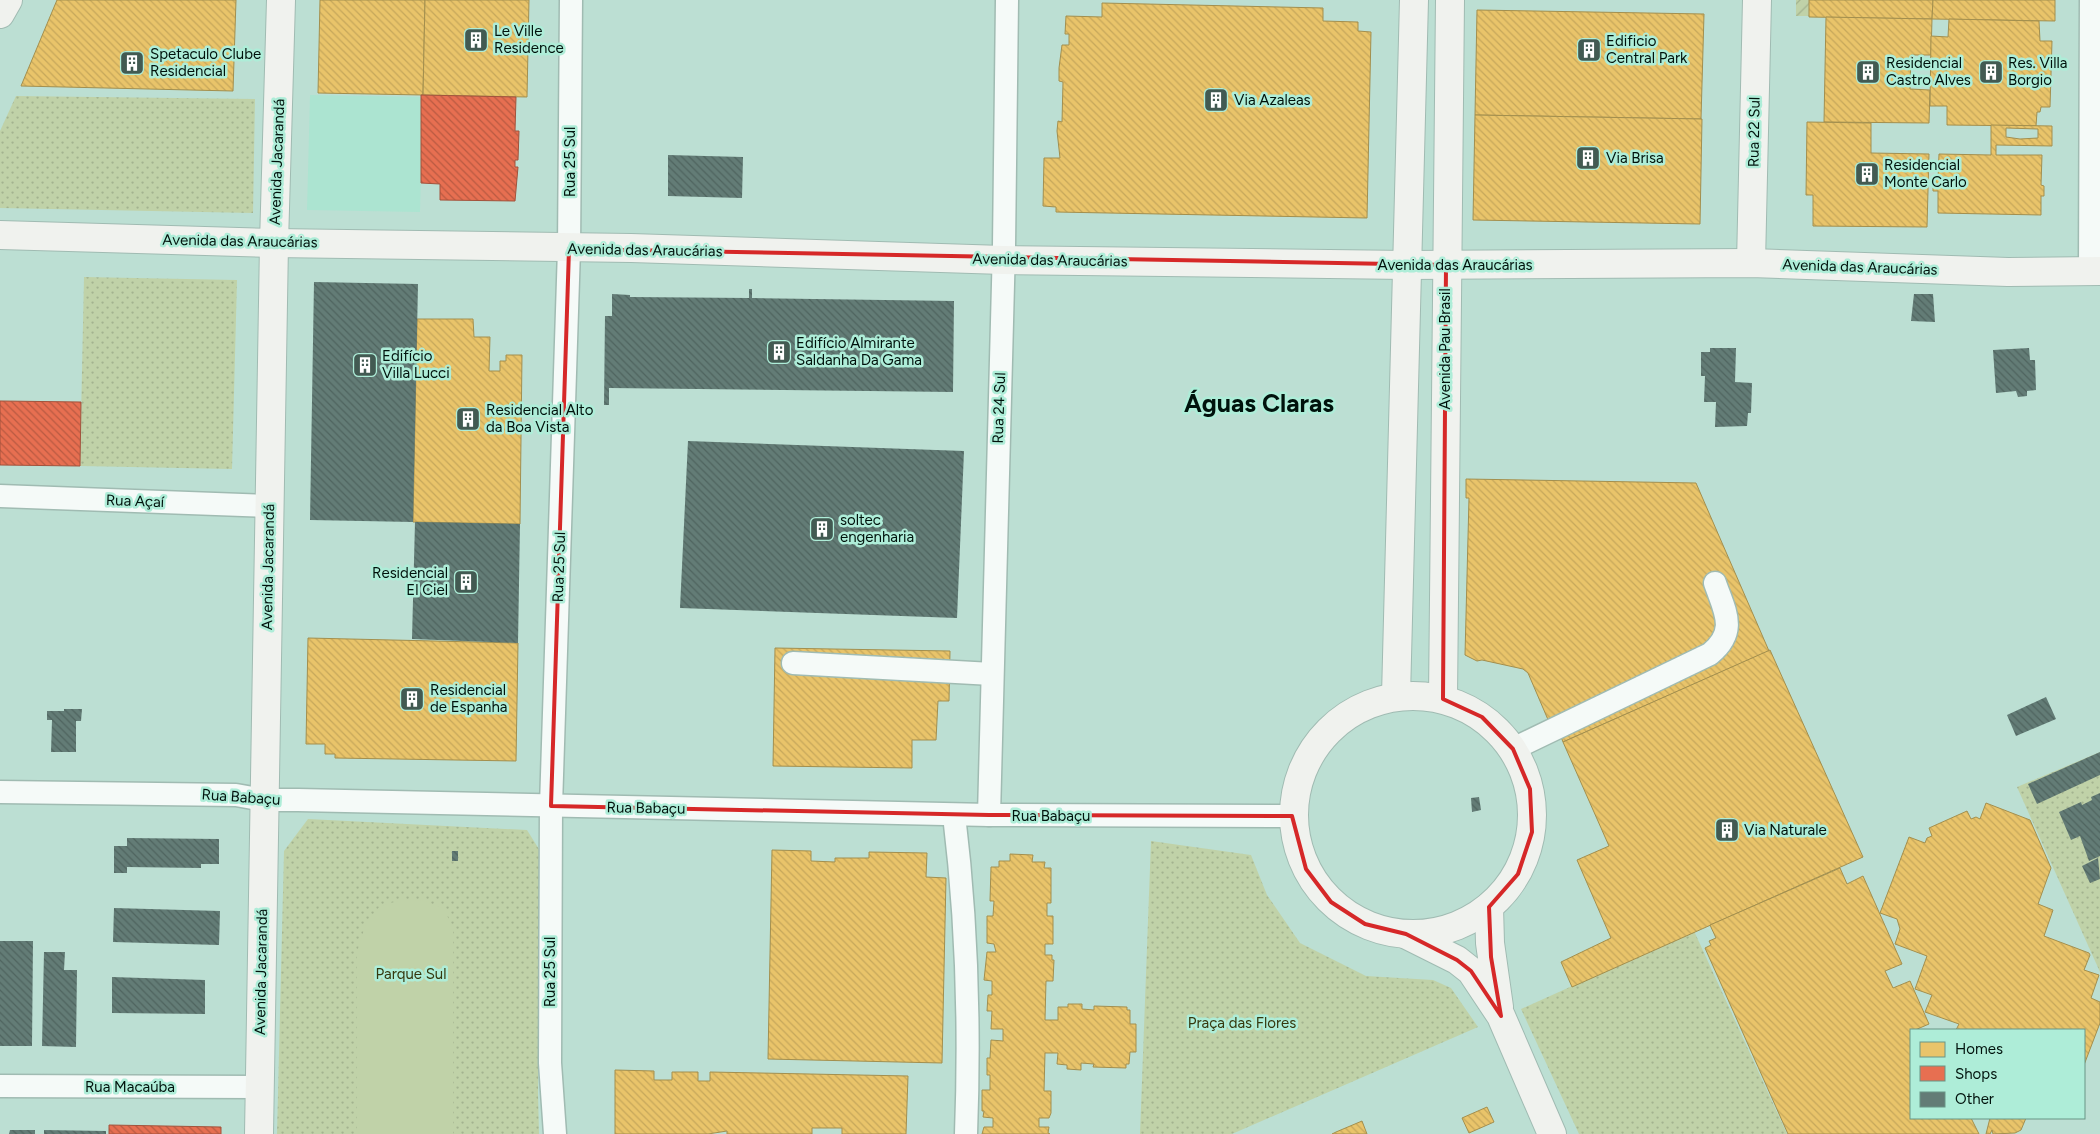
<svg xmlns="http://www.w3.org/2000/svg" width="2100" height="1134" viewBox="0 0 2100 1134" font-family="Figtree,sans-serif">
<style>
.built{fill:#ace4d1}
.grass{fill:url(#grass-dots)}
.garden{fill:url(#garden-furrows)}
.pitch{fill:#c0d2a8}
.homes{fill:url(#homes-back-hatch);stroke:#a38f4e;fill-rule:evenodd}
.shops{fill:url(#shops-back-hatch);stroke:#a2533c}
.building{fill:url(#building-back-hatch)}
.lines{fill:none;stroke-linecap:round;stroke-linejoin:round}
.street-casing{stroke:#a0bbb2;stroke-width:25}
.secondary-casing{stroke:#a0bbb2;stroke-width:30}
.street{stroke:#f5faf8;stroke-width:22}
.secondary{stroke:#f0f2ee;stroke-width:28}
.marked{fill:none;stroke:#d62828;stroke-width:4;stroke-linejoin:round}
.labels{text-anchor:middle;stroke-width:5;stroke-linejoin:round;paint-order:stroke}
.poi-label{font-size:15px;fill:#00120c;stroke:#aeedd8;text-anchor:start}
.street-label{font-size:15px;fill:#00120c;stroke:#aeedd8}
.park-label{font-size:15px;fill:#36380e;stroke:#aeedd8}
.town-label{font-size:25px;font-weight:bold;fill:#00120c;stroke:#aeedd8}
</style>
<defs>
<pattern id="grass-dots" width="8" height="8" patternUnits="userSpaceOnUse" patternTransform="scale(1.25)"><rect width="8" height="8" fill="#c0d2a8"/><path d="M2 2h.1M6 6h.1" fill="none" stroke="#a3b38f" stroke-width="1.8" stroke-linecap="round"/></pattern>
<pattern id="garden-furrows" width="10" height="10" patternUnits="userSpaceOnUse" patternTransform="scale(1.25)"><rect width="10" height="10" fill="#c0d2a8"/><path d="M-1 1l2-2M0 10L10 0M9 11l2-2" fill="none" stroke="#a3b38f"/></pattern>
<pattern id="homes-back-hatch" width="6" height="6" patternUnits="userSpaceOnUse" patternTransform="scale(1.25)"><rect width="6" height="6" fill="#e9c46a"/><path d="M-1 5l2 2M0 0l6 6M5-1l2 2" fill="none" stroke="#c6a75b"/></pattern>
<pattern id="shops-back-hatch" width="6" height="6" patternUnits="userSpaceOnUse" patternTransform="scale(1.25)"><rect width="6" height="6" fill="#e76f51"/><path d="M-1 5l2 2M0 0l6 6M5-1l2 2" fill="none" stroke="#b95a42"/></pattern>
<pattern id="building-back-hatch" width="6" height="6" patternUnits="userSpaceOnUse" patternTransform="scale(1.25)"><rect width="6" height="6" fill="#637c76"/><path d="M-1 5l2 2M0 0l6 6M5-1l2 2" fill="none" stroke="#4f645f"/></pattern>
</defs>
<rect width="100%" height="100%" fill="#bcdfd3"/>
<polygon class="built" points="310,95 423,97 420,212 307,210"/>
<g class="grass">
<polygon points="16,96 255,99 253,213 0,208 0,131"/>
<polygon points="84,277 237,280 232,469 80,466"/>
<polygon points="2100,752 2100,972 2017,787"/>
<polygon points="308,819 527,830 542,854 538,1093 539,1134 277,1134 284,851"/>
<polygon points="1151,841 1251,855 1267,895 1300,943 1366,976 1433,980 1451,988 1478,1027 1232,1134 1140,1134"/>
<polygon points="1694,931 1787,1134 1579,1134 1521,1009"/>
</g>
<rect class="garden" x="1796" y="0" width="23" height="16"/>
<polygon class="pitch" points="405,899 424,901 443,908 453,927 453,1134 357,1134 357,952 366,923 380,906"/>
<g class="homes">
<polygon points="57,0 236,0 233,91 21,86"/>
<polygon points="320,0 425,0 423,95 318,93"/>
<polygon points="425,0 529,0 527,97 423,95"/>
<polygon points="1809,0 1933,0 1932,19 1809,17"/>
<polygon points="1933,0 2055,0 2055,21 1932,19"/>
<polygon points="1102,3 1323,8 1323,21 1358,22 1358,31 1371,32 1367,218 1056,212 1056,207 1043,206 1044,158 1060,158 1057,131 1058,121 1062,122 1063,82 1059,81 1059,68 1062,45 1069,45 1069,34 1065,34 1066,16 1102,17"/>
<polygon points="1477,10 1704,14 1701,119 1475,115"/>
<polygon points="1826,17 1932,19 1931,55 1911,55 1910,89 1930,90 1929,123 1824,122"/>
<polygon points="1949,19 2039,21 2040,41 2052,41 2050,107 2041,107 2040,112 2037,112 2036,126 1947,125 1947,106 1930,106 1931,36 1948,37"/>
<polygon points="1475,115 1702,119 1700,224 1473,220"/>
<polygon points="1807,122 1871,123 1871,153 1929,154 1927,227 1813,226 1813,195 1806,195"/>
<path d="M1991 125 2052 126V146L1996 145V155H2042L2041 185 2044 186V196H2041V215L1938 213V191H1933V177H1938L1939 154 1991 155ZM2006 128 2038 129V138L2020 139 2006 137Z"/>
<polygon points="417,319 473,319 474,337 490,337 489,371 500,371 500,361 506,361 506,355 522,355 520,524 413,522"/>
<polygon points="1466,479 1696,483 1769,651 1563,742 1557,727 1552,729 1528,673 1523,669 1482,660 1477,661 1465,655 1469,498 1466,498"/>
<polygon points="308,638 518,643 516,761 335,758 335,754 325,754 325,744 306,744"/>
<polygon points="775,648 950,651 949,701 938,701 936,740 912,740 912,768 773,766"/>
<polygon points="1770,650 1863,857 1572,987 1561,962 1611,938 1577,860 1609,846 1563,742"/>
<polygon points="1986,803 2030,820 2051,868 2038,904 2053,910 2044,936 2089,953 2090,955 2084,970 2099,975 2091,998 2100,1002 2100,1023 2084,1065 2084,1030 1956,1030 1959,1024 1925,1012 1932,995 1915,989 1927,956 1895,944 1900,929 1897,919 1880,913 1909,837 1925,843 1927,838 1932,836 1929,828 1967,811 1971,819 1976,817 1980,819"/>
<polygon points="772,850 811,851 811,861 835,862 835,858 869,858 869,852 927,853 926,877 946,878 942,1063 768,1059"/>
<polygon points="1010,854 1033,855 1032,862 1045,862 1044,868 1051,868 1051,903 1047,903 1047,916 1053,916 1053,944 1045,944 1045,955 1052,955 1052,960 1054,960 1053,981 1046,981 1045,1020 1058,1020 1058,1007 1068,1007 1068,1004 1082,1004 1082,1009 1094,1010 1094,1006 1127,1007 1127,1010 1130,1010 1130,1024 1136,1024 1136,1052 1130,1052 1129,1064 1126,1064 1126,1068 1093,1067 1094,1064 1081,1063 1081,1070 1067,1069 1067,1065 1057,1064 1058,1053 1045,1053 1044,1091 1051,1091 1051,1113 1049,1118 1039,1118 1039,1127 1049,1127 1048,1133 1050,1134 982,1134 984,1127 993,1127 993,1118 983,1117 984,1111 982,1111 982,1090 990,1090 990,1075 987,1075 987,1058 990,1058 991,1040 1003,1041 1003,1029 991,1029 992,1011 987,1011 988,995 992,995 992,981 984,980 987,952 996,952 994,944 987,943 987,916 993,916 994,901 990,901 991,867 999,867 999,861 1010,861"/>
<polygon points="1840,868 1847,884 1863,876 1902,964 1885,971 1893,988 1910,981 1929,1024 1915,1030 1911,1030 1911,1118 1971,1118 1979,1134 1788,1134 1705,948 1711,945 1709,941 1716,938 1710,925"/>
<polygon points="615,1070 654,1071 654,1080 672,1080 672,1072 698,1072 698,1081 710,1081 710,1072 908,1076 906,1134 842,1134 842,1128 812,1128 812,1134 727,1134 727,1131 708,1134 615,1134"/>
<polygon points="1487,1107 1494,1122 1469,1133 1462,1118"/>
<polygon points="1990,1118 2026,1118 2021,1130 2015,1133 1993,1134 1992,1130 1990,1134 1986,1134"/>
<polygon points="1362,1121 1367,1134 1332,1134 1336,1132"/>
</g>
<g class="shops">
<polygon points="421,95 516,97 515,131 519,131 518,160 515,160 515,167 518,167 515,201 440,200 440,184 421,183"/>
<polygon points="0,401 81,402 80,466 0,465"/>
<polygon points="109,1125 221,1127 221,1134 109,1134"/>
</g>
<g class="building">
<polygon points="668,155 743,157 742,198 668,196"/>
<polygon points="314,282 418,284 413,522 310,520"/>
<polygon points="749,289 752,289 752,298 954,301 953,392 609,388 609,405 604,405 605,316 612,316 612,294 630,295 630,297 749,298"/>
<polygon points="1914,294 1933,294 1935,322 1911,321"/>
<polygon points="1710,348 1736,348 1735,382 1752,383 1751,413 1748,413 1747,426 1715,427 1716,402 1704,402 1705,376 1701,376 1701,352 1710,352"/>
<polygon points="2029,348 2030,360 2035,360 2036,390 2027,391 2027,396 2018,397 2016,391 1996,393 1993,350"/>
<polygon points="688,441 964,451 957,618 680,608"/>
<polygon points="415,522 520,524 518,643 412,639"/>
<polygon points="2046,697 2056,719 2016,736 2007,715"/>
<polygon points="64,709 82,709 81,721 76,721 76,752 51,752 52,720 47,720 47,711 64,711"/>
<polygon points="2100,752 2100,775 2037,804 2028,784"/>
<polygon points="2100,793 2100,856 2089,861 2080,836 2071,840 2059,812 2081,802 2082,805 2092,800 2091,797"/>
<polygon points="1479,797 1481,810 1472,812 1471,798"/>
<polygon points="127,838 219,839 219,864 201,864 201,868 127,867 127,873 114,873 114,846 127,846"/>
<rect x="452" y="851" width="6" height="10"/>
<polygon points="2098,858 2100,879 2090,883 2082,866"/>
<polygon points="114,908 220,911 219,945 113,942"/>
<polygon points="0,941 33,941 32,1046 0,1046"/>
<polygon points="44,952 65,952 64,970 77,970 76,1047 42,1046"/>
<polygon points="112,977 205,980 205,1014 112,1013"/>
<polygon points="10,1130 35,1130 35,1134 9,1134"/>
<polygon points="44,1130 106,1131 106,1134 44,1134"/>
</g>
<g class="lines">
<defs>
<g id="street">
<polyline points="2090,271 2091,0"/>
<polyline points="0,496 269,506"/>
<polyline points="793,663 992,674"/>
<path d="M1513 749 1710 654C1738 631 1725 612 1715 583"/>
<polyline points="0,792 236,795 264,800 298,800 989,815 1292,816"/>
<path d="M954 815C967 921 970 1027 966 1134"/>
<polyline points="989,815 1004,246 1007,0"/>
<polyline points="0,1086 259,1087"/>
<polyline points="555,1134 550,1063 551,806 569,249 571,0"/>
</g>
<g id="secondary">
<polyline points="0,14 8,0"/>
<polyline points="0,235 274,243 631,248 1003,260 1407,265 1751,263 2008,272 2100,271"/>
<polyline points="1751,263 1757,0"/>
<polyline points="1396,696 1414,0"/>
<circle cx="1413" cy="815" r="119"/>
<polyline points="1443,699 1450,0"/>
<polyline points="1489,907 1490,943 1499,1007"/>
<polyline points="1407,935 1457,960 1471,971 1501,1016 1552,1134"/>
<polyline points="259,1134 274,243 281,0"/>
</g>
</defs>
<use href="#street" class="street-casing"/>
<use href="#secondary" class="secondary-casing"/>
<use href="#street" class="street"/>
<use href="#secondary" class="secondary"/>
</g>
<path class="marked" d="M569 249 1446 265 1443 699 1482 717 1513 749 1530 789 1532 832 1518 874 1489 907 1491 957 1501 1016 1471 971 1457 960 1406 934 1365 924 1331 902 1306 869 1292 816 989 815 551 806Z"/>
<defs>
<symbol id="building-square" viewBox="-11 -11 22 22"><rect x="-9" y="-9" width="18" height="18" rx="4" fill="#425a52" stroke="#aeedd8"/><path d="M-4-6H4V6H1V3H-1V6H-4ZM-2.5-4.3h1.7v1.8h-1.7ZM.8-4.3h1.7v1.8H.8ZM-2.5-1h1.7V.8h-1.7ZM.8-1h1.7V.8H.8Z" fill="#fff"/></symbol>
</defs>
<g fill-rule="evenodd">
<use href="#building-square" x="462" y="26" width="28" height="28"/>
<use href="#building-square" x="1575" y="36" width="28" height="28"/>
<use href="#building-square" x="118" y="49" width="28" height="28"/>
<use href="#building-square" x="1854" y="58" width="28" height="28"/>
<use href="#building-square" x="1977" y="58" width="28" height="28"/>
<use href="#building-square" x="1202" y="86" width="28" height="28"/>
<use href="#building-square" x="1574" y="144" width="28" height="28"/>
<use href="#building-square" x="1853" y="160" width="28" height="28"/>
<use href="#building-square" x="765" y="338" width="28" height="28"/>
<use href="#building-square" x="351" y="351" width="28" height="28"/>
<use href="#building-square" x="454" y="405" width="28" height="28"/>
<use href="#building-square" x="808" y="515" width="28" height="28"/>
<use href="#building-square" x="452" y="568" width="28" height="28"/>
<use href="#building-square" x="398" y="685" width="28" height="28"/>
<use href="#building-square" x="1713" y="816" width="28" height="28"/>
</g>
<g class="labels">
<g class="poi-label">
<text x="494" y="36">Le Ville<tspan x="494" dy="17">Residence</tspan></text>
<text x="1606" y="46">Edificio<tspan x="1606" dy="17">Central Park</tspan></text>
<text x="150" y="59">Spetaculo Clube<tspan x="150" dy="17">Residencial</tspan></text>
<text x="1886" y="68">Residencial<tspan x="1886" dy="17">Castro Alves</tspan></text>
<text x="2008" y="68">Res. Villa<tspan x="2008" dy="17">Borgio</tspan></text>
<text x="1234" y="105">Via Azaleas</text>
<text x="1606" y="163">Via Brisa</text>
<text x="1884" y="170">Residencial<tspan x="1884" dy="17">Monte Carlo</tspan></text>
<text x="796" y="348">Edifício Almirante<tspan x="796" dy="17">Saldanha Da Gama</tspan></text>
<text x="382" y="361">Edifício<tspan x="382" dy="17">Villa Lucci</tspan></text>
<text x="486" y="415">Residencial Alto<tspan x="486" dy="17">da Boa Vista</tspan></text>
<text x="840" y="525">soltec<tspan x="840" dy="17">engenharia</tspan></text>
<text x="448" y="578" text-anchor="end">Residencial<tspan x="448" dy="17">El Ciel</tspan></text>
<text x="430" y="695">Residencial<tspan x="430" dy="17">de Espanha</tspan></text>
<text x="1744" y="835">Via Naturale</text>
</g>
<g class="street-label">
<text transform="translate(1754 132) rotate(-89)" y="5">Rua 22 Sul</text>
<text transform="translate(277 162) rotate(-88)" y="5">Avenida Jacarandá</text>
<text transform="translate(570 162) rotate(-90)" y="5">Rua 25 Sul</text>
<text transform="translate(240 241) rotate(1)" y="5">Avenida das Araucárias</text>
<text transform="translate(645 250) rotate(1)" y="5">Avenida das Araucárias</text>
<text transform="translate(1050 260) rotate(1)" y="5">Avenida das Araucárias</text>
<text x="1455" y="270">Avenida das Araucárias</text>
<text transform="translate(1860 267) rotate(2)" y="5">Avenida das Araucárias</text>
<text transform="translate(1445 349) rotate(-90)" y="5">Avenida Pau Brasil</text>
<text transform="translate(999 408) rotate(-88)" y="5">Rua 24 Sul</text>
<text transform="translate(135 501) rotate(2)" y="5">Rua Açaí</text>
<text transform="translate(268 567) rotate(-89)" y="5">Avenida Jacarandá</text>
<text transform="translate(559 567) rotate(-88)" y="5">Rua 25 Sul</text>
<text transform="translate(241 797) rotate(4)" y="5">Rua Babaçu</text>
<text transform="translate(646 808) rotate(1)" y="5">Rua Babaçu</text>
<text x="1051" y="821">Rua Babaçu</text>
<text transform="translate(261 972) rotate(-89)" y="5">Avenida Jacarandá</text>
<text transform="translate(550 972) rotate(-90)" y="5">Rua 25 Sul</text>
<text x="130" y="1092">Rua Macaúba</text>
</g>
<g class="park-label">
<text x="411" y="979">Parque Sul</text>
<text x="1242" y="1028">Praça das Flores</text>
</g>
<g class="town-label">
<text x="1259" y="412">Águas Claras</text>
</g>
</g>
<rect x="1910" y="1029" width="175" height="90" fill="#aeedd8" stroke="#689586"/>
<rect x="1920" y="1042" width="25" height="15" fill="#e9c46a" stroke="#689586"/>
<text x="1955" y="1054" font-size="15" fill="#00120c">Homes</text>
<rect x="1920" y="1066" width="25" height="15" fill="#e76f51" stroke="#689586"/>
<text x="1955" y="1079" font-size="15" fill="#00120c">Shops</text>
<rect x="1920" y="1092" width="25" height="15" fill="#637c76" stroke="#689586"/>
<text x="1955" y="1104" font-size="15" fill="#00120c">Other</text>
</svg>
